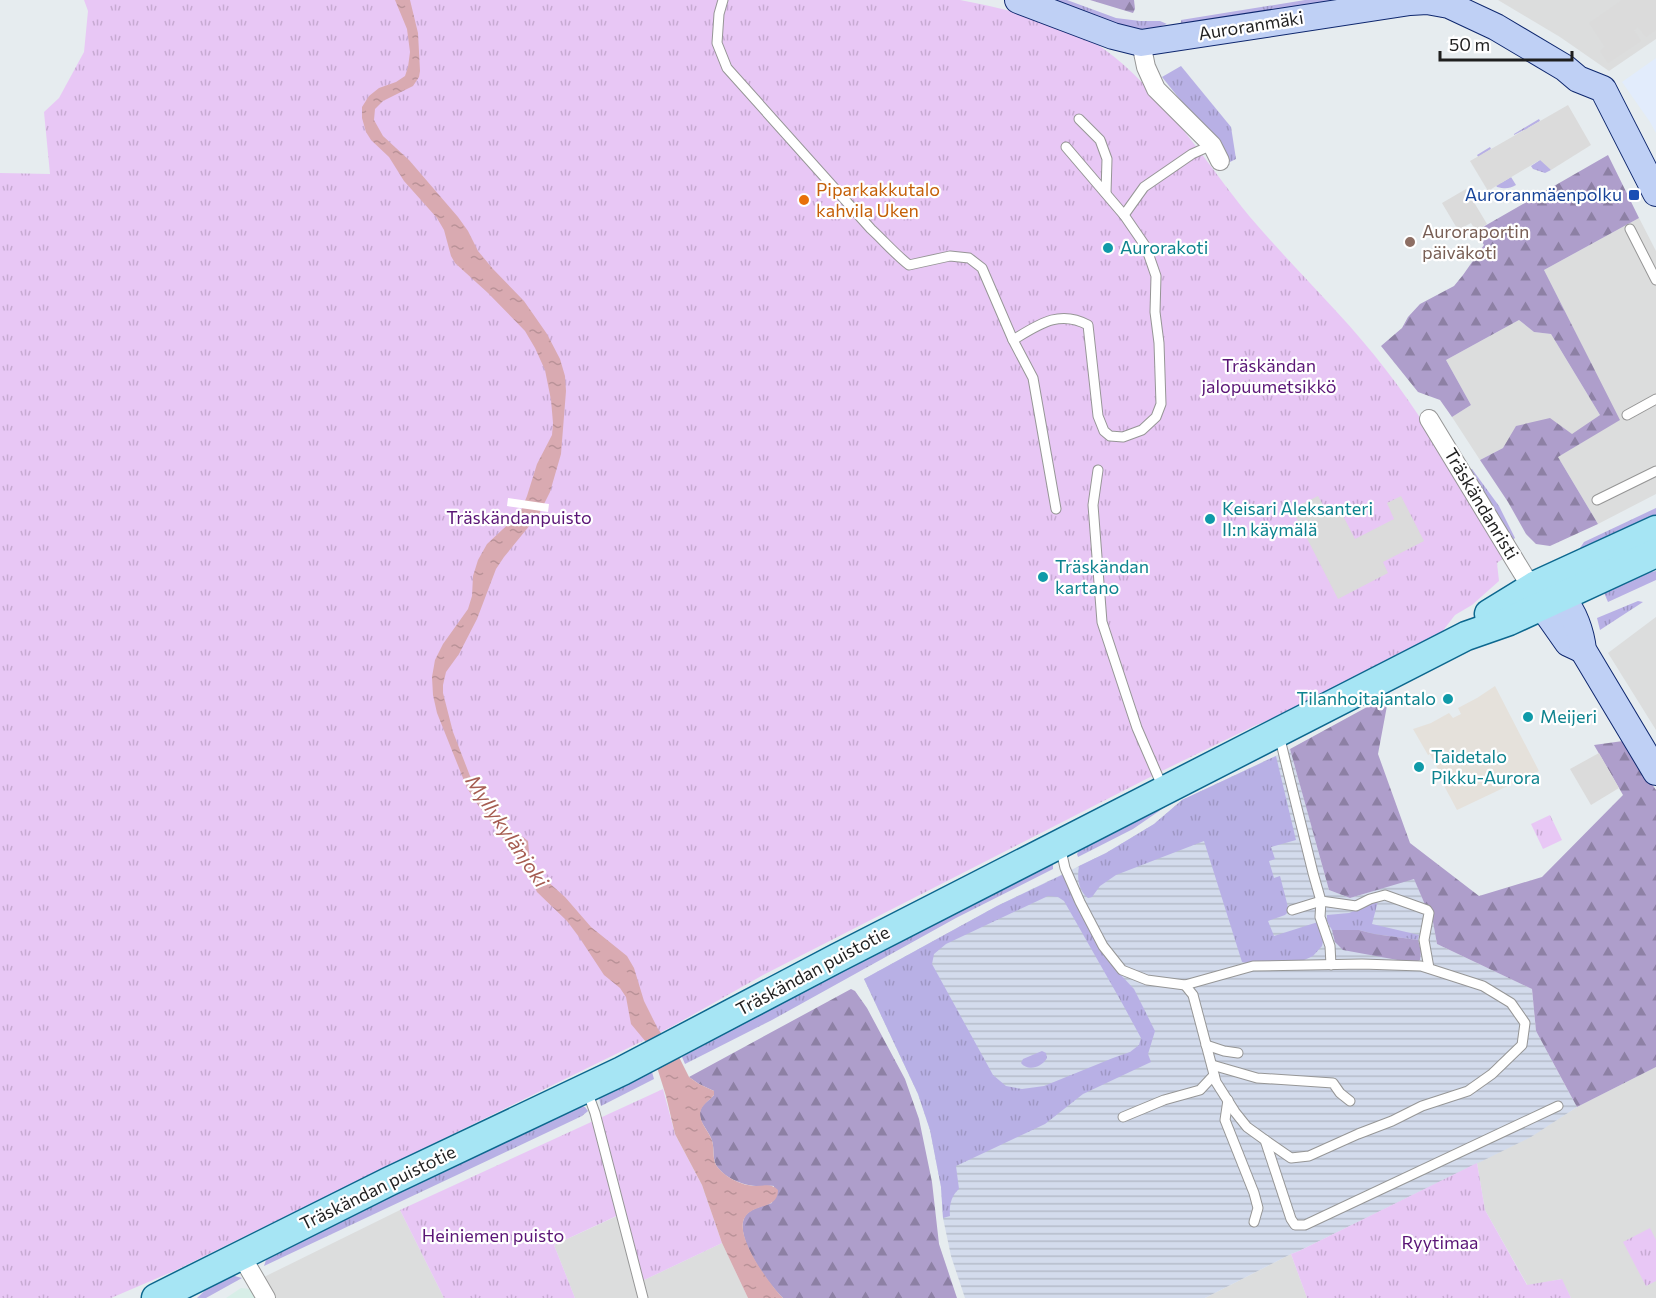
<svg xmlns="http://www.w3.org/2000/svg" width="1656" height="1298" viewBox="0 0 1656 1298" font-family="Commissioner,sans-serif">
<style>
.residential{fill:#dcdddd}
.commercial{fill:#d7eee7}
.education{fill:#e2ecfc}
.farmland{fill:url(#farmland-rules)}
.grass{fill:url(#grass-tufts);fill-rule:evenodd}
.forest{fill:url(#forest-firs)}
.park{fill:url(#park-tufts)}
.parking{fill:#dbdbdb}
.plaza{fill:#e5e1db}
.water{fill:url(#water-ripples)}
.pier{fill:#fff}
.lines{fill:none;stroke-linecap:round;stroke-linejoin:round}
.lane-casing{stroke:#969696;stroke-width:11}
.street-casing{stroke:#969696;stroke-width:20}
.secondary-casing{stroke:#0e276e;stroke-width:28}
.primary-casing{stroke:#0c678e;stroke-width:31}
.lane{stroke:#fff;stroke-width:9}
.street{stroke:#fff;stroke-width:18}
.secondary{stroke:#bfd0f5;stroke-width:26}
.primary{stroke:#a6e5f4;stroke-width:28}
.transit-dot{fill:#1a4fb4;stroke:#fff;stroke-width:2}
.food-dot{fill:#e8710a;stroke:#fff;stroke-width:2}
.education-dot{fill:#8d6e63;stroke:#fff;stroke-width:2}
.culture-dot{fill:#0f9aa8;stroke:#fff;stroke-width:2}
.labels{text-anchor:middle;stroke-width:4.5;stroke-linejoin:round;paint-order:stroke}
.street-label{font-size:18px;fill:#1f1f1f;stroke:#fff}
.food-label{font-size:18px;fill:#c56008;stroke:#fff;text-anchor:start}
.transit-label{font-size:18px;fill:#164399;stroke:#fff;text-anchor:end}
.education-label{font-size:18px;fill:#785e54;stroke:#fff;text-anchor:start}
.culture-label{font-size:18px;fill:#0d838f;stroke:#fff;text-anchor:start}
.park-label{font-size:18px;fill:#5a1576;stroke:#fff}
.water-label{font-size:20px;font-style:italic;fill:#a75e53;stroke:#fff}
</style>
<defs>
<pattern id="farmland-rules" width="6" height="5" patternUnits="userSpaceOnUse" patternTransform="scale(1.5)"><rect width="6" height="5" fill="#d3dbec"/><path d="M0 2.5h6" fill="none" stroke="#b5bcca"/></pattern>
<pattern id="grass-tufts" width="24" height="20" patternUnits="userSpaceOnUse" patternTransform="scale(1.5)"><rect width="24" height="20" fill="#b8b0e5"/><path d="M3 7l-1-3M5 7V3M7 7l1-3M15 17l-1-3M17 17v-4M19 17l1-3" fill="none" stroke="#9e97c4"/></pattern>
<pattern id="forest-firs" width="22" height="20" patternUnits="userSpaceOnUse" patternTransform="scale(1.5)"><rect width="22" height="20" fill="#ae9ecb"/><path d="M5 1l3.5 6h-7zM16 11l3.5 6h-7z" fill="#8d80a4"/></pattern>
<pattern id="park-tufts" width="24" height="20" patternUnits="userSpaceOnUse" patternTransform="scale(1.5)"><rect width="24" height="20" fill="#e8c7f5"/><path d="M3 7l-1-3M5 7V3M7 7l1-3M15 17l-1-3M17 17v-4M19 17l1-3" fill="none" stroke="#c7aad2"/></pattern>
<pattern id="water-ripples" width="26" height="14" patternUnits="userSpaceOnUse" patternTransform="scale(1.5)"><rect width="26" height="14" fill="#d9aab1"/><path d="M2 4q2-2 4 0t4 0M15 11q2-2 4 0t4 0" fill="none" stroke="#ba9298"/></pattern>
</defs>
<rect width="100%" height="100%" fill="#e6ecef"/>
<g class="residential">
<polygon points="1498,0 1656,0 1656,39 1609,71 1560,37"/>
<polygon points="1639,218 1656,251 1656,494 1598,524 1558,457 1619,420 1544,270"/>
<polygon points="1519,320 1534,332 1551,334 1600,415 1572,435 1503,448 1480,460 1452,417 1471,405 1446,360"/>
<polygon points="1656,617 1656,730 1608,653"/>
<polygon points="1656,1067 1656,1298 1571,1298 1561,1279 1528,1286 1485,1210 1477,1163 1530,1137 1577,1107"/>
<polygon points="400,1210 444,1298 276,1298 264,1277"/>
<polygon points="626,1212 642,1281 722,1243 748,1298 575,1298 554,1245"/>
<polygon points="1291,1254 1307,1298 1205,1298"/>
</g>
<polygon class="commercial" points="241,1288 251,1289 258,1298 226,1298"/>
<polygon class="education" points="1656,58 1656,133 1650,122 1622,82"/>
<polygon class="farmland" points="1290,749 1329,890 1350,898 1414,878 1426,907 1431,911 1437,944 1532,989 1536,1031 1577,1107 1531,1137 1299,1251 1291,1254 1205,1298 965,1298 951,1256 943,1218 941,1187 930,1130 918,1094 864,979 997,906 1106,853 1154,824 1182,800"/>
<g class="grass">
<polygon points="1045,0 1067,0 1116,18 1140,21 1160,21 1167,24 1155,28 1124,30"/>
<polygon points="1305,0 1349,0 1237,18 1181,23 1181,20"/>
<polygon points="1181,66 1231,127 1236,159 1230,162 1162,77"/>
<polygon points="1539,119 1540,121 1528,128 1551,170 1545,173 1533,169 1531,166 1540,160 1524,130 1514,135 1514,134"/>
<path d="M1490 147 1491 149 1483 154 1501 183 1511 177 1516 185C1509 189 1505 189 1497 187L1477 155Z"/>
<polygon points="1469,469 1472,469 1499,506 1515,538 1511,541"/>
<polygon points="1656,508 1656,515 1646,527 1583,555 1580,548 1584,542"/>
<polygon points="1656,571 1656,580 1608,602 1602,588 1633,576"/>
<polygon points="1638,601 1643,602 1600,630 1597,618"/>
<path d="M1276 756 1296 840 1271 847 1275 859 1269 861 1274 878 1280 876 1289 911 1285 915 1268 921 1274 936 1318 922 1324 937 1322 946 1313 956 1302 961H1261L1246 963 1242 962 1204 841 1116 875 1100 886 1092 897 1088 898C1078 890 1077 877 1079 866L1106 853 1154 824 1182 800Z"/>
<polygon points="1166,803 1165,807 1133,829 1078,857 1077,854 1084,842"/>
<polygon points="1053,863 1053,869 956,918 772,1020 685,1064 682,1057 825,979"/>
<path d="M1064 874 1103 953 1119 973 1134 989 1155 1031 1148 1054 1151 1062 1083 1094 1045 1124 956 1166 959 1189C951 1196 949 1206 950 1216L943 1218 941 1187 930 1130 918 1094 864 979 997 906ZM1048 896 1058 897 1064 901 1122 1003 1141 1038 1139 1045 1130 1052 1113 1058 1044 1086 1022 1089 1006 1086 993 1075 932 964 934 954 946 944Z"/>
<polygon points="1378,901 1372,924 1419,935 1418,940 1374,934 1359,930 1332,930 1327,921 1327,915 1349,913"/>
<path d="M1042 1051 1046 1053 1047 1058C1042 1067 1028 1072 1021 1063L1023 1059Z"/>
<polygon points="652,1072 654,1079 601,1106 599,1098 618,1087"/>
<polygon points="582,1106 585,1107 588,1111 582,1116 264,1266 267,1257 272,1250"/>
<polygon points="231,1275 242,1278 206,1298 197,1298 215,1281"/>
</g>
<g class="forest">
<polygon points="1090,0 1134,0 1135,9 1133,13"/>
<polygon points="1608,155 1639,218 1544,270 1620,420 1558,457 1598,524 1550,546 1536,544 1526,534 1508,502 1480,460 1503,448 1516,426 1550,418 1572,434 1600,415 1551,334 1534,332 1519,320 1446,360 1471,405 1452,417 1440,400 1418,392 1381,346 1402,328 1408,317 1420,304 1454,286 1463,275 1484,245 1476,231"/>
<polygon points="1389,695 1378,754 1410,843 1479,896 1542,877 1623,795 1594,745 1623,741 1656,790 1656,1067 1577,1107 1536,1031 1532,989 1437,944 1431,911 1426,907 1414,879 1350,898 1329,890 1290,749"/>
<polygon points="1332,930 1359,930 1374,934 1418,940 1421,951 1420,960 1414,963 1343,950 1335,942"/>
<path d="M851 989 855 991 867 1008 905 1079 919 1119 932 1182 939 1244 957 1298H783C769 1285 731 1234 746 1215 752 1208 763 1206 772 1203L774 1186C768 1185 763 1187 756 1186 748 1186 737 1182 730 1178 725 1175 719 1170 716 1165 712 1157 715 1146 711 1138 708 1130 699 1122 700 1113 700 1105 709 1101 714 1095V1091L699 1084 689 1077Z"/>
</g>
<g class="park">
<path d="M84 0H960C1005 9 1062 21 1101 47 1160 88 1205 162 1250 217 1294 269 1345 316 1386 370 1430 427 1468 494 1505 557L1497 563 1499 581 1472 605 1455 615 1435 641 1336 693 1254 726 1164 770 765 974 671 1027 174 1271 111 1298H0V173L50 174 44 112 59 98 84 52 88 11Z"/>
<polygon points="1550,815 1562,840 1543,849 1531,824"/>
<polygon points="663,1089 675,1134 702,1185 722,1243 642,1281 625,1212 554,1245 575,1298 444,1298 400,1210"/>
<polygon points="1477,1163 1485,1210 1527,1285 1562,1279 1571,1298 1307,1298 1291,1254 1299,1251"/>
<polygon points="1650,1228 1656,1240 1656,1281 1646,1286 1623,1242"/>
</g>
<g class="parking">
<polygon points="1622,0 1656,0 1656,30 1646,37 1638,27 1634,30 1641,41 1608,63 1600,51 1605,47 1589,23"/>
<polygon points="1568,105 1591,145 1551,170 1540,160 1488,191 1470,161"/>
<polygon points="1466,189 1487,224 1476,231 1471,223 1458,230 1442,203"/>
<polygon points="1318,496 1326,510 1337,504 1355,539 1394,519 1387,503 1401,496 1424,541 1383,562 1388,573 1338,599 1292,509"/>
<polygon points="1599,753 1619,788 1591,805 1570,769"/>
</g>
<polygon class="plaza" points="1495,686 1539,771 1457,810 1441,780 1443,779 1430,754 1428,755 1413,729 1431,723 1449,713 1453,718 1461,714 1458,708 1477,698"/>
<path class="water" d="M395 0H410L418 33 420 71 419 77 413 86 383 101 375 109 374 120 383 136 409 160 458 217 468 231 478 251 493 269 524 301 547 334 560 359 565 376 566 391 561 454 550 492 539 514 504 557 496 569 477 619 459 654 446 672 443 685V693L453 732 470 776 491 803 505 829 523 837 528 841 530 862 537 872 565 897 591 927 627 956 634 968 644 1001 658 1029 679 1057 689 1077 699 1084 714 1091V1095C711 1099 707 1101 704 1105 694 1116 706 1127 711 1138 715 1146 712 1158 716 1165 724 1177 742 1186 756 1186 765 1186 771 1183 778 1190 778 1210 754 1203 745 1217 733 1235 770 1285 783 1298H748L722 1243 702 1185 675 1134 666 1096 651 1048 631 1024 626 997 620 988 604 975 579 937 567 921 537 892 530 877 515 854 478 805 467 788 437 713 433 695 432 677 435 660 443 644 468 609 472 596 473 576 478 560 487 544 520 513 527 496 537 464 552 435 553 423 551 400 545 370 535 348 525 331 488 293 455 263 451 256 444 230 437 218 404 181 389 157 371 140 366 132 362 118V107L369 96 379 88 396 82 405 76 408 67 410 52 407 29Z"/>
<polygon class="pier" points="508,498 549,504 548,512 507,506"/>
<g class="lines">
<defs>
<g id="lane">
<path d="M723 0 719 14 717 43 727 68 871 229C884 241 895 254 909 265L950 256 969 258 982 268 1013 340 1033 378 1056 509"/>
<polyline points="1079,119 1100,140 1107,159 1106,193"/>
<polyline points="1066,147 1124,215 1144,187 1192,154 1212,145"/>
<polyline points="1630,229 1656,280"/>
<path d="M1013 340C1038 325 1059 309 1088 325L1098 416 1104 431 1110 436 1123 437 1142 430 1156 417 1161 404 1159 343 1155 312 1156 276 1146 247 1124 215"/>
<polyline points="1627,415 1656,399"/>
<polyline points="1098,470 1093,505 1102,622 1137,728 1163,788"/>
<polyline points="1597,500 1656,471"/>
<polyline points="1279,735 1313,873 1321,901 1356,906 1370,899 1385,895 1427,910 1429,913 1424,940 1429,968"/>
<polyline points="1060,846 1065,868 1080,902 1103,946 1122,970 1147,980 1185,985 1253,966 1362,964 1421,966 1483,986 1511,1003 1525,1023 1522,1045 1492,1074 1468,1091 1422,1106 1392,1121 1358,1134 1309,1156 1291,1158 1265,1140"/>
<polyline points="1292,910 1321,901 1320,917 1330,946 1331,965"/>
<polyline points="1185,985 1193,995 1216,1082 1235,1112 1247,1127 1265,1140 1291,1219 1295,1225 1305,1225 1558,1106"/>
<polyline points="1206,1045 1224,1051 1238,1053"/>
<polyline points="1212,1065 1257,1078 1333,1083 1340,1093 1350,1101"/>
<polyline points="587,1091 595,1113 643,1298"/>
<polyline points="1228,1100 1225,1120 1254,1193 1258,1208 1254,1222"/>
<polyline points="1123,1117 1164,1100 1200,1090 1214,1075"/>
</g>
<g id="street">
<polyline points="1141,43 1146,67 1156,89 1212,145 1220,161"/>
<polyline points="1429,419 1514,559 1525,577 1536,585"/>
<polyline points="241,1255 266,1298"/>
</g>
<g id="secondary">
<polyline points="1018,0 1113,36 1141,43 1410,2 1427,1 1449,5 1496,27 1565,68 1578,79 1603,89 1656,193"/>
<polyline points="1536,586 1542,606 1568,643 1583,650"/>
<path d="M1544 589C1550 592 1558 594 1562 598 1574 612 1581 632 1583 650L1656 772"/>
</g>
<g id="primary">
<polyline points="1489,614 1536,585 1656,530"/>
<polyline points="156,1298 388,1182 622,1071 837,958 1466,636 1509,621 1656,553"/>
</g>
</defs>
<use href="#lane" class="lane-casing"/>
<use href="#street" class="street-casing"/>
<use href="#secondary" class="secondary-casing"/>
<use href="#primary" class="primary-casing"/>
<use href="#lane" class="lane"/>
<use href="#street" class="street"/>
<use href="#secondary" class="secondary"/>
<use href="#primary" class="primary"/>
</g>
<rect class="transit-dot" x="1628" y="189" width="12" height="12" rx="3"/>
<circle class="food-dot" cx="804" cy="200" r="6"/>
<circle class="education-dot" cx="1410" cy="242" r="6"/>
<g class="culture-dot">
<circle cx="1108" cy="248" r="6"/>
<circle cx="1210" cy="519" r="6"/>
<circle cx="1043" cy="577" r="6"/>
<circle cx="1448" cy="699" r="6"/>
<circle cx="1528" cy="717" r="6"/>
<circle cx="1419" cy="767" r="6"/>
</g>
<g class="labels">
<g class="street-label">
<text transform="translate(1251 26) rotate(-9)" y="6">Auroranmäki</text>
<text transform="translate(1481 504) rotate(59)" y="6">Träskändanristi</text>
<text transform="translate(813 971) rotate(-28)" y="6">Träskändan puistotie</text>
<text transform="translate(378 1188) rotate(-26)" y="6">Träskändan puistotie</text>
</g>
<g class="food-label">
<text x="816" y="196">Piparkakkutalo<tspan x="816" dy="21">kahvila Uken</tspan></text>
</g>
<g class="transit-label">
<text x="1622" y="201">Auroranmäenpolku</text>
</g>
<g class="education-label">
<text x="1422" y="238">Auroraportin<tspan x="1422" dy="21">päiväkoti</tspan></text>
</g>
<g class="culture-label">
<text x="1120" y="254">Aurorakoti</text>
<text x="1222" y="515">Keisari Aleksanteri<tspan x="1222" dy="21">II:n käymälä</tspan></text>
<text x="1055" y="573">Träskändan<tspan x="1055" dy="21">kartano</tspan></text>
<text x="1436" y="705" text-anchor="end">Tilanhoitajantalo</text>
<text x="1540" y="723">Meijeri</text>
<text x="1431" y="763">Taidetalo<tspan x="1431" dy="21">Pikku-Aurora</tspan></text>
</g>
<g class="park-label">
<text x="1269" y="372">Träskändan<tspan x="1269" dy="21">jalopuumetsikkö</tspan></text>
<text x="519" y="524">Träskändanpuisto</text>
<text x="493" y="1242">Heiniemen puisto</text>
<text x="1440" y="1249">Ryytimaa</text>
</g>
<g class="water-label">
<text transform="translate(507 831) rotate(56)" y="7">Myllykylänjoki</text>
</g>
</g>
<path d="M1440 51v9h132v-9" fill="none" stroke="#1f1f1f" stroke-width="3"/>
<text x="1449" y="51" font-size="18" fill="#1f1f1f" stroke="#ffffff" stroke-width="4.5" paint-order="stroke">50 m</text>
</svg>
